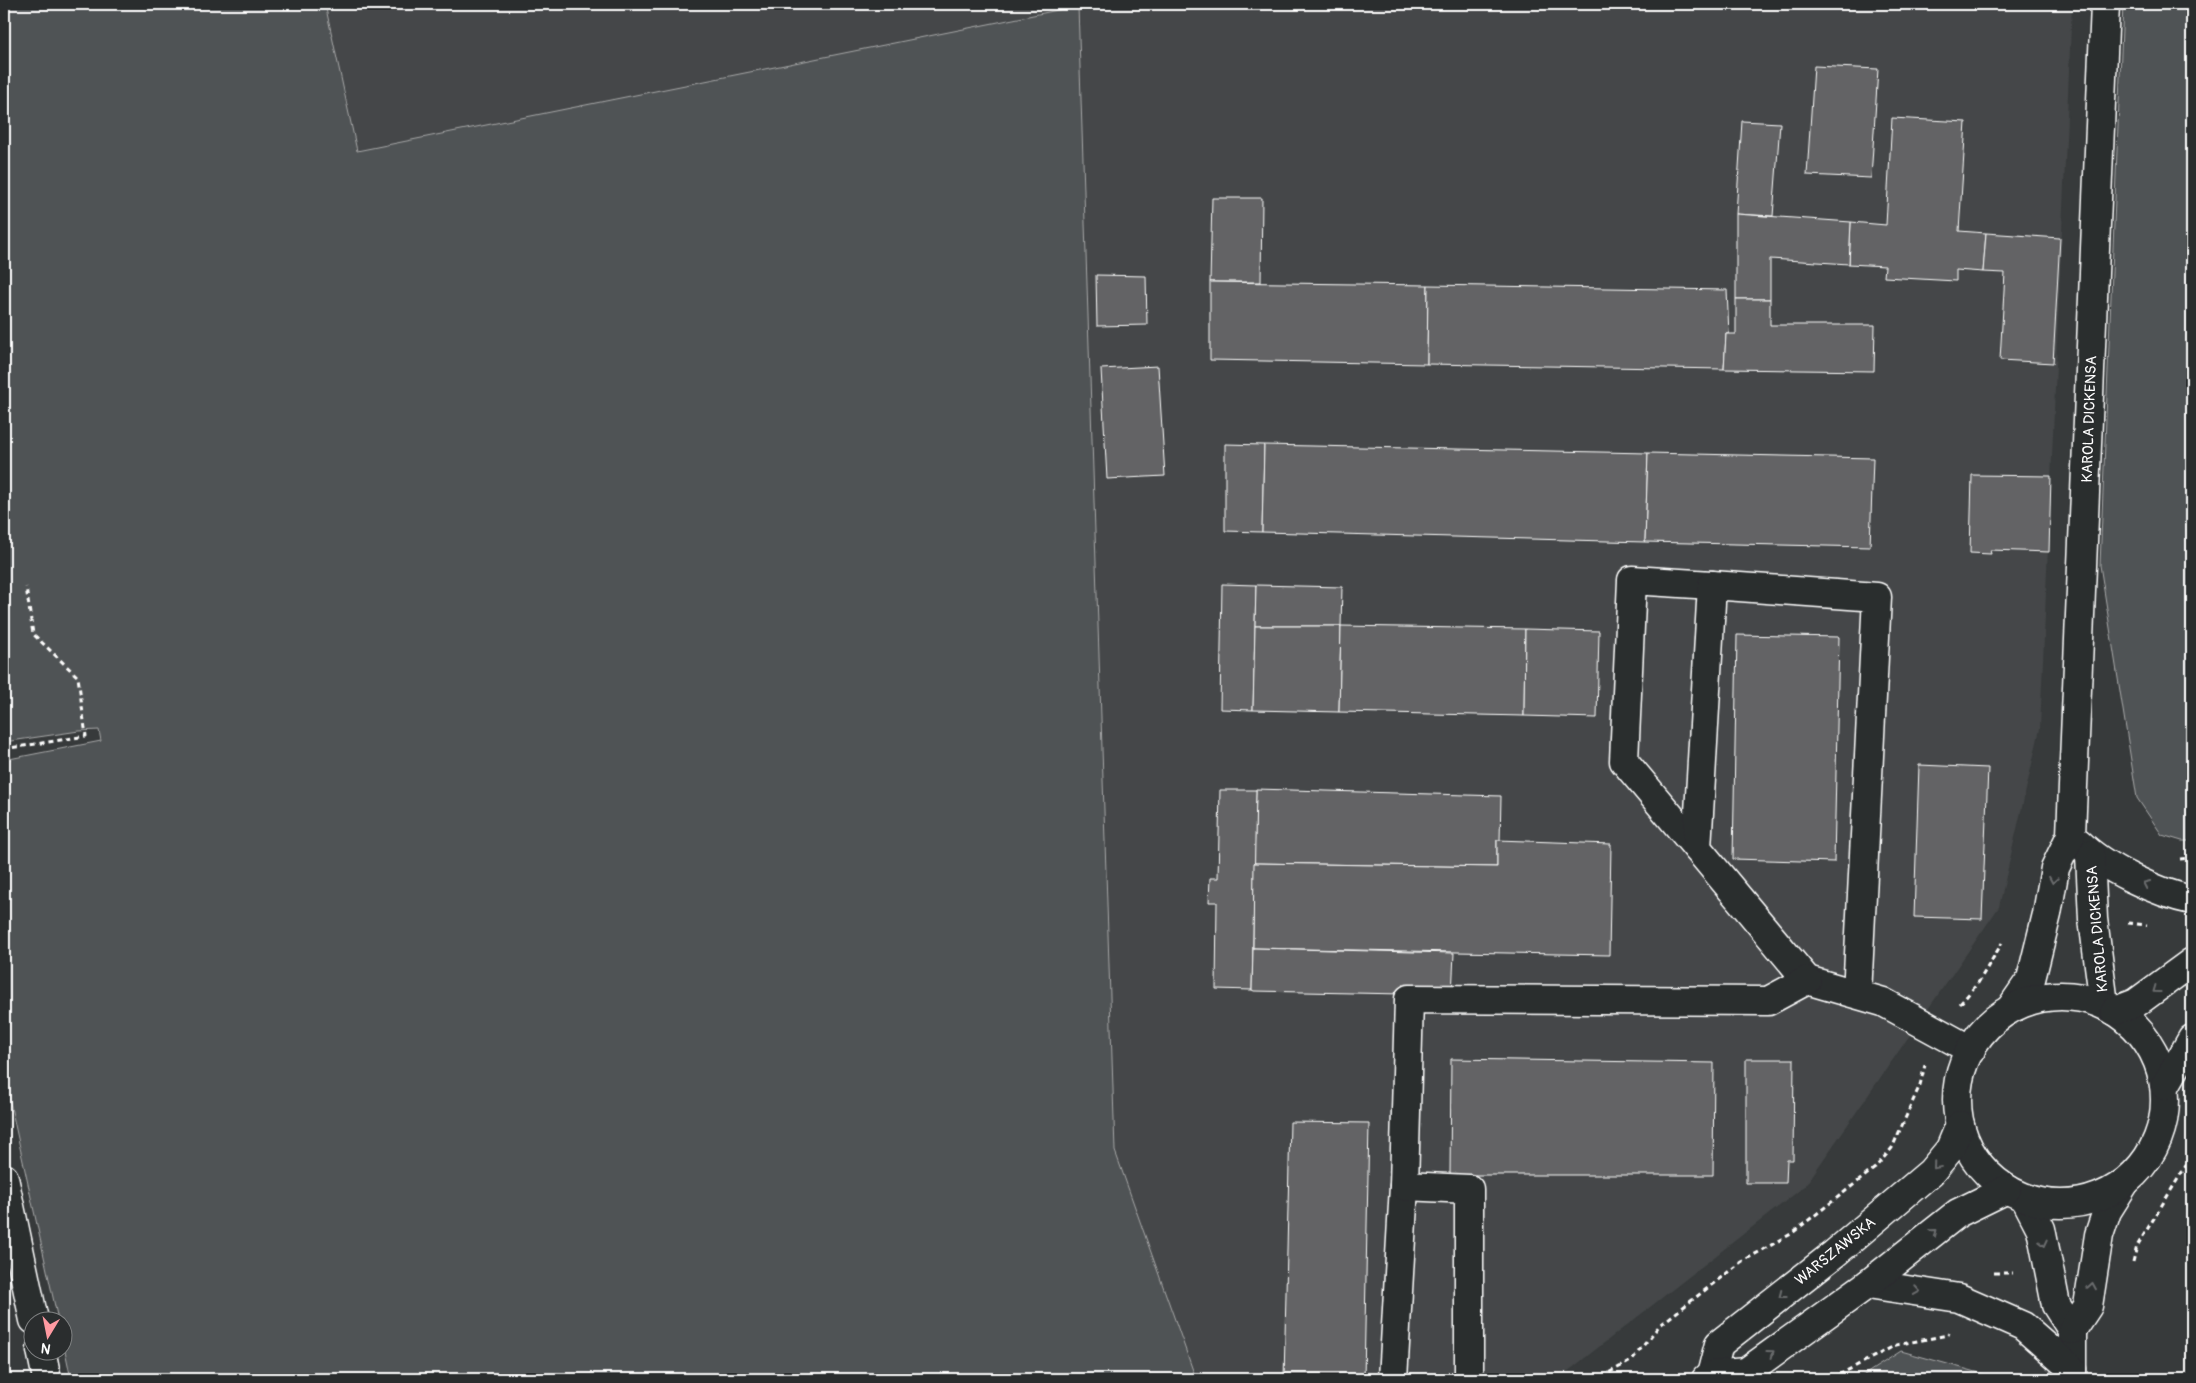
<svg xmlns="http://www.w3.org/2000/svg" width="2196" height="1383" viewBox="0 0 2196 1383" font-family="Pangolin,sans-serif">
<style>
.built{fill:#444748}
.green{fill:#505354;stroke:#a8a9aa}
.building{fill:#636465;stroke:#fff}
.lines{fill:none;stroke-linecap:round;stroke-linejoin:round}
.minor-casing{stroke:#fff;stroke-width:31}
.major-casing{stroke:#fff;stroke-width:31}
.path{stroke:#fff;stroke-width:3;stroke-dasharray:5 4;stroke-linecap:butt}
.minor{stroke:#2a2d2e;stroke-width:28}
.major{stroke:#2a2d2e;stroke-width:28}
.oneway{stroke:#6a6c6d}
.labels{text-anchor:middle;stroke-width:4;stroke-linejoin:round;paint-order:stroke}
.street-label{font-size:15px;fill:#fff;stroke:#2a2d2e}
</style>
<rect width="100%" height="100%" fill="#373a3b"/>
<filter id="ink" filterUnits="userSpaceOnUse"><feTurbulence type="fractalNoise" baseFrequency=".02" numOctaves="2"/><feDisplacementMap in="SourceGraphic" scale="10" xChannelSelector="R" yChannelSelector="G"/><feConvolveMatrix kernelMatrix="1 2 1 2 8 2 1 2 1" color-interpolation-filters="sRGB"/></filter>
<g filter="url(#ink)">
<polygon class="built" points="325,4 2072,4 2040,729 1999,907 1805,1186 1558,1379 1196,1379 1115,1151 1078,6 357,151"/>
<g class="green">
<polygon points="4,4 325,4 357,151 1078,6 1115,1151 1196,1379 71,1379 63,1341 62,1320 58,1320 4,1075 4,760 101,741 99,730 79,731 4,742"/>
<polygon points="2123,4 2192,4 2192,841 2182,841 2162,835 2137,798 2100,565"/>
<polygon points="1901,1351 1987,1375 1989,1379 1858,1379"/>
</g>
<g class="building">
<polygon points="1814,66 1878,69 1871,178 1807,175"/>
<polygon points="1892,118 1966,122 1959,231 1986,233 1983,272 1956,270 1956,281 1884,277 1885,266 1849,264 1851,222 1886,225"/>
<polygon points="1742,121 1780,123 1773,216 1736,214"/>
<polygon points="1212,198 1262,198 1261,282 1210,282"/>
<polygon points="1736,214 1851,222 1849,264 1770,259 1770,299 1736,299"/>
<polygon points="1986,233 2060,238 2053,363 2000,360 2005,273 1983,272"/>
<polygon points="1096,275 1146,276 1147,325 1097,326"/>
<polygon points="1210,282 1428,285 1427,364 1210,360"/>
<polygon points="1428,285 1727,290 1729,334 1726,334 1724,369 1427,364"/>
<polygon points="1736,299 1770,299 1770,325 1875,325 1874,371 1724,369 1726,334 1736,334"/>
<polygon points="1158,366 1165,476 1107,479 1101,369"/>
<polygon points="1225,444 1264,445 1262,532 1225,531"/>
<polygon points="1264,445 1648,453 1645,542 1262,532"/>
<polygon points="1648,453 1873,458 1870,547 1645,542"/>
<polygon points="1972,475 2051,476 2049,552 1990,550 1991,554 1970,553"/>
<polygon points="1222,584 1256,585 1253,710 1220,709"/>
<polygon points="1256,585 1342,587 1341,626 1255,626"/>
<polygon points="1255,626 1341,626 1339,712 1253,710"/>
<polygon points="1341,626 1525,629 1524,716 1339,712"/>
<polygon points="1525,629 1599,631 1597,718 1524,716"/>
<polygon points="1737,635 1839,637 1834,862 1733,859"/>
<polygon points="1919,765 1988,768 1982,919 1914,917"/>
<polygon points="1256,789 1501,796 1500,841 1497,840 1497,867 1254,863"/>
<polygon points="1220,790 1256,790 1252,990 1216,989 1217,902 1209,902 1210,878 1218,878"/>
<polygon points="1497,840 1611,844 1609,955 1253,948 1254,863 1497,867"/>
<polygon points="1253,948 1454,953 1452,995 1254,991 1252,990"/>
<polygon points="1451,1059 1714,1063 1713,1175 1450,1175"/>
<polygon points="1746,1059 1794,1059 1793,1160 1787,1160 1786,1183 1746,1183"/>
<polygon points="1290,1122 1369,1123 1364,1379 1284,1379"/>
</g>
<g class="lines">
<defs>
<g id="minor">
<path d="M2079 843C2104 868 2157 893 2192 900"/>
<polyline points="1697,848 1624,761 1632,580 1712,585"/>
<polyline points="2090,854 2093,919 2104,1004"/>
<polyline points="1857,994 1877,597 1712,585 1697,848 1807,980 1883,1002 1971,1050"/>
<polyline points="2011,1008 2031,979 2047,914 2055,868 2071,835 2105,4"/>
<polyline points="4,1178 34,1320"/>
<polyline points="2025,1198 2041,1229 2056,1305 2072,1330 2072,1379"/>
<polyline points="1868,1284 1959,1298 2023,1326 2072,1369"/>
<polyline points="2072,1330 2088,1306 2099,1235 2107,1211 2124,1184"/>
<polyline points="41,1350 47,1379"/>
<polyline points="1393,1379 1404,1186"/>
<polyline points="1469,1379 1469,1189 1404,1186 1409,999 1768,1001 1807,980"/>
</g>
<g id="major">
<circle cx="2061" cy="1100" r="104"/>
<polyline points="2115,1011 2136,1003 2192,962"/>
<polyline points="2165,1086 2192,1039"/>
<polyline points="1711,1375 1719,1344 1834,1254 1931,1172 1950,1149 1960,1125"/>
<polyline points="1706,1379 1711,1375 1746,1372 1868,1284 1958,1213 2007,1189"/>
</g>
</defs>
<use href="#minor" class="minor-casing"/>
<use href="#major" class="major-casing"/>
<g class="path">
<polyline points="4,749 86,736 78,677 33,634 26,587"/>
<polyline points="2180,859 2192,858"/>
<polyline points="2128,923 2147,925"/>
<polyline points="1960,1004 1978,983 2002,943"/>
<polyline points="2133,1262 2137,1246 2187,1164 2192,1151"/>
<polyline points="1994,1273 2013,1273"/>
<polyline points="1603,1379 1610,1372 1631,1361 1659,1326 1741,1262 1791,1234 1875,1168 1892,1148 1920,1085 1925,1065"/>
<polyline points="1831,1379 1896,1345 1948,1335 1949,1332"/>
</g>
<use href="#minor" class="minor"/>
<use href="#major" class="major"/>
</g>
<defs><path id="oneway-chevron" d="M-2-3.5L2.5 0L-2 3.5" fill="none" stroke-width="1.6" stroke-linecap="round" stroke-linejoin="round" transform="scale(1.25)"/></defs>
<g class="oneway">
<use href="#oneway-chevron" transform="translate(2053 880) rotate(100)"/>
<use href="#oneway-chevron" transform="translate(2146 884) rotate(-155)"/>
<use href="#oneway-chevron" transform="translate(2156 990) rotate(144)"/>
<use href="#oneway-chevron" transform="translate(1936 1166) rotate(130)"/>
<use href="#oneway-chevron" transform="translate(1934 1232) rotate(-39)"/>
<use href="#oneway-chevron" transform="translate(2044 1243) rotate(77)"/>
<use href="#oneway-chevron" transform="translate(2092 1286) rotate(-81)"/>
<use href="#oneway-chevron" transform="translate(1917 1291) rotate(9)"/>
<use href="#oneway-chevron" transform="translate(1782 1295) rotate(142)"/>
<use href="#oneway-chevron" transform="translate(1771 1353) rotate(-36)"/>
</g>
</g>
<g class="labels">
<g class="street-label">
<text transform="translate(2089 419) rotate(-88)" y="5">KAROLA DICKENSA</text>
<text transform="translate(2097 929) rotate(-95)" y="5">KAROLA DICKENSA</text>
<text transform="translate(1835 1251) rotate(-39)" y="5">WARSZAWSKA</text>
</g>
</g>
<rect width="2196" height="1383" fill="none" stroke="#2a2d2e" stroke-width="20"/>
<rect x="10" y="10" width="2176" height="1363" fill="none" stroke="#fff" stroke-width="2" filter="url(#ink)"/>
<g transform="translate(48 1336) rotate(190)"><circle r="24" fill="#2a2d2e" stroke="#7f8182"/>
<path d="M0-4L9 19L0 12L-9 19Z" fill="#ff9aa2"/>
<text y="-8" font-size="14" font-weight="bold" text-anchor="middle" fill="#ffffff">N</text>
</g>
</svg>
